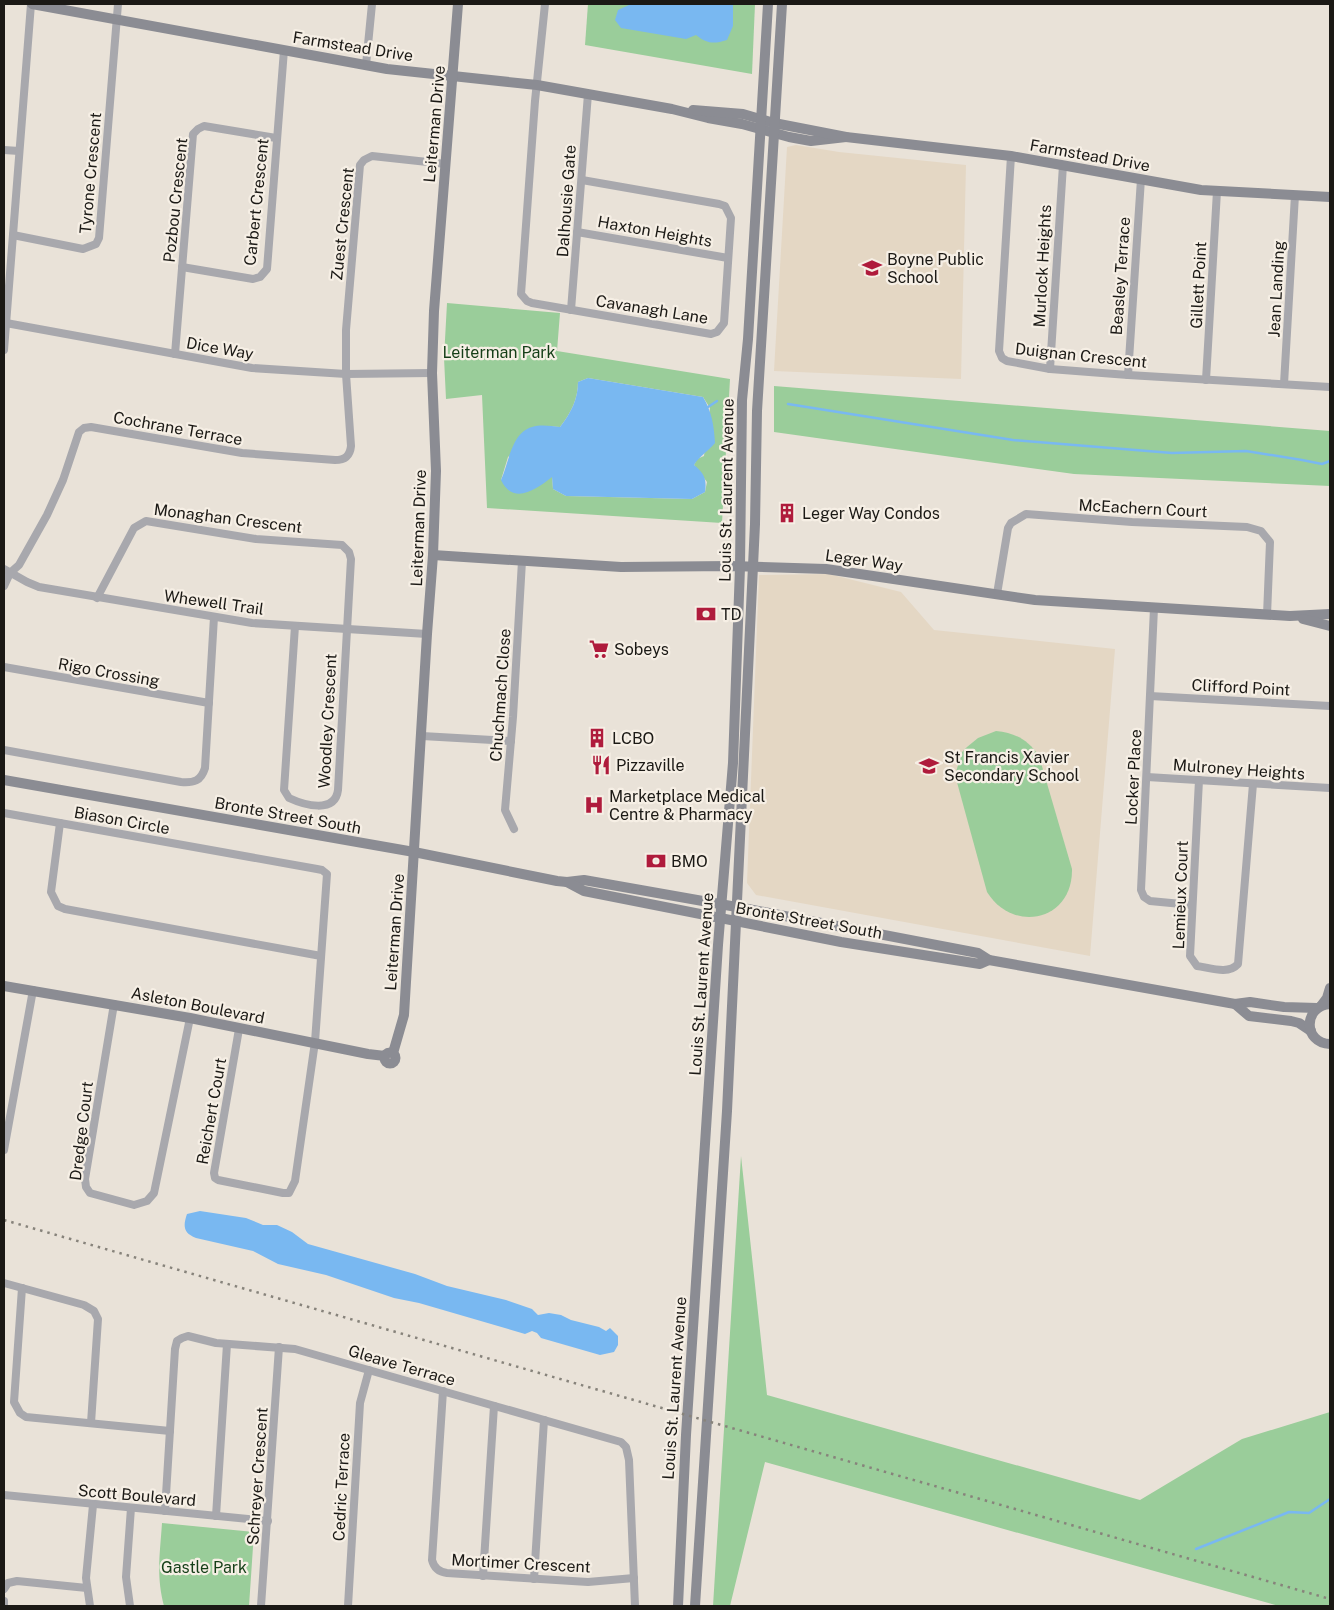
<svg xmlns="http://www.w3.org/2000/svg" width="1334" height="1610" viewBox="0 0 1334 1610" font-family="'Public Sans',sans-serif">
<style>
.education{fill:#e4d7c4}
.green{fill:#9acd9a;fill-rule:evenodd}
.water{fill:#79b8f1}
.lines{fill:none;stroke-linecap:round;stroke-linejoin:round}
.stream{stroke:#79b8f1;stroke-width:2.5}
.street{stroke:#a8a8ad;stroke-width:8}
.secondary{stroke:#8b8c93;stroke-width:10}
.rail{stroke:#87837b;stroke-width:2.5;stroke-dasharray:2.5 5;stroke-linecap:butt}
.labels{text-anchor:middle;stroke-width:4.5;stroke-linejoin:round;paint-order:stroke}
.street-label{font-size:16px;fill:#1b1915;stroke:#f6efe5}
.poi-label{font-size:16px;fill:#1b1915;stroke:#f6efe5;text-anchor:start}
.park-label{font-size:16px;fill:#143e17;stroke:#f6efe5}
</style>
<rect width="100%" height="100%" fill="#e9e2d8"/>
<g class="education">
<polygon points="796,145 839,152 966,165 961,379 774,371 787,147"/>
<polygon points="829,574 901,592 934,630 1115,649 1090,956 756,895 747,883 759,575"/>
</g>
<g class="green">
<polygon points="588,4 755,4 752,74 585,45"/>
<path d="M447 303 560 313 557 351 730 379 722 523 487 508 482 395 446 399 444 358ZM588 378 703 397 710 408 704 456 697 459 694 465 707 482 705 492 692 499 566 496 553 489 552 476 501 480 508 457 545 426 560 427C571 413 578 399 578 382Z"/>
<polygon points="774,386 1330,431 1330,486 1074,474 774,432"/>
<path d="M996 731C1016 733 1028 740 1039 756L1072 869C1073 921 1013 934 987 892L955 775 962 752 967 747 978 738Z"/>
<polygon points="741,1156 767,1395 1140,1500 1242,1439 1330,1412 1330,1606 1279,1606 765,1462 730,1606 713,1606"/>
<path d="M162 1523 254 1532 249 1606H164C156 1576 160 1554 162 1523Z"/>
</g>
<g class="water">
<path d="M642 4H733V26L727 40C714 44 707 44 696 35L686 39 621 28 615 20 618 10 629 5Z"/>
<path d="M588 378 703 397C712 412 714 426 715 443 709 450 698 458 694 465 704 473 707 479 705 492L692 499 566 496 553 489 552 477C537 489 513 506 501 480 509 463 511 433 532 427 541 424 551 426 560 427 571 413 578 399 578 382Z"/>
<path d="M200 1211 246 1218 263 1225H277L292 1232 308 1244 415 1274 447 1286 506 1300 532 1309 538 1315 549 1313 561 1315 571 1320 599 1327 606 1331 610 1328 618 1336V1345L614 1352 600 1355 541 1338 537 1333 532 1331 525 1334 419 1303 394 1298 326 1275 278 1264 253 1251 196 1238C183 1233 183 1226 187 1214Z"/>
</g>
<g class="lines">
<g class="stream">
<polyline points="788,404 1013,440 1172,453 1246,451 1302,460 1322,464 1330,461"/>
<polyline points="708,407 717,401"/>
<polyline points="1196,1549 1289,1512 1309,1513 1330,1499"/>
</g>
<g class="street">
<polyline points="545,4 535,101 521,294 527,301 532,303 711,334 717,332 724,323 731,218 725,206 719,204 582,180"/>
<polyline points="366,65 372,4"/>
<polyline points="4,150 19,151"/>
<polyline points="1011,156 999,351 1002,358 1007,361 1050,369 1128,375 1330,387"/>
<polyline points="577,232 728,258"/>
<polyline points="13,235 83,249 96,244 99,238 118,4"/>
<polyline points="182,267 253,279 260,277 267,269 284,50"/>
<polyline points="571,310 588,94"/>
<polyline points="6,323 252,368 346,374 432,373"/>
<polyline points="4,350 31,4"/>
<polyline points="175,354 193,134 198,129 204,126 276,138"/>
<polyline points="1050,369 1063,165"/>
<polyline points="1128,375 1141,179"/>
<polyline points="1206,380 1217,191"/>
<polyline points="1284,384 1295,195"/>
<polyline points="4,569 27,582 39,587 252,623 427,634"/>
<path d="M4 586 10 573 19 565 47 515 63 480 79 432 84 428 91 427 242 453 335 460C345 460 350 456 351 446L346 374V330L360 165 364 160 372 156 446 164"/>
<polyline points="997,594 1008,528 1011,523 1026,514 1132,522 1247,527 1261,531 1270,542 1267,615"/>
<path d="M97 598 134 528 146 521 256 539 342 545 349 552 351 559 338 790C335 814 304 805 289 798L284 790 295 626"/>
<polyline points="1154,608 1141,890 1144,897 1150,901 1192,905"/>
<polyline points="4,667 209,703"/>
<polyline points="1150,696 1330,706"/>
<polyline points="422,736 511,741"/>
<path d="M4 750 181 782C194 783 201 781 205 768L214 617"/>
<polyline points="1147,777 1330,788"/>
<path d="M1199 780 1190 956 1197 966C1211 968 1228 975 1238 964L1253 784"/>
<polyline points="4,813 60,823"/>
<polyline points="514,829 505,810 513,717 522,561"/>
<polyline points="114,1004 85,1179 86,1187 90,1193 134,1205 147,1201 154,1193 190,1018"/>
<polyline points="239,1029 214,1173 215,1178 218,1180 283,1193 289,1193 295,1181 315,1042 327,874 322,870 317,869 60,823 51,892 58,906 65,909 321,956"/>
<polyline points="4,1150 33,990"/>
<polyline points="4,1283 84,1305 94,1311 98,1319 91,1423"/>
<polyline points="22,1288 14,1402 20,1413 26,1417 170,1431"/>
<path d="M443 1391 432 1560C434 1568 439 1572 447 1573L588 1582 634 1578"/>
<polyline points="4,1495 268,1521"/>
<polyline points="165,1511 175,1349 177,1341 182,1338 188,1336 216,1343 295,1349 621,1442 626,1447 629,1460 635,1606"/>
<polyline points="216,1516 227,1344"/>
<polyline points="483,1576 494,1406"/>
<polyline points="534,1579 544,1420"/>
<polyline points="4,1589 8,1583 17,1581 87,1588"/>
<polyline points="4,1601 4,1606"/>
<polyline points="90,1606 86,1578 93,1505"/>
<polyline points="130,1606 126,1577 131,1508"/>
<polyline points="261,1606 279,1347"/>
<polyline points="348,1606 360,1403 369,1370"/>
</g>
<g class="secondary">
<polyline points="32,4 387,69 537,85 672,109 708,118 742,124 789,137 811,141 846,137"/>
<polyline points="693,110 743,114 774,123 846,137 1011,156 1201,190 1330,197"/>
<polyline points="433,555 621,567 731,566 826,569 1035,600 1290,616 1330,614"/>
<polyline points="1303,619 1330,626"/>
<polyline points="4,780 414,852 557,881 567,882 584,880 748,909 978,953 989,960 1235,1004 1250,1002 1284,1007 1317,1008"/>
<polyline points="567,882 584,891 841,942 980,964 989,960"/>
<polyline points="4,986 190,1018 368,1054 385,1056"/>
<polyline points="1235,1004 1249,1016 1291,1021 1299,1023 1311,1031"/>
<path d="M1330 1004C1303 1006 1303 1043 1330 1044"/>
<polyline points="1321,1006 1327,998 1330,988"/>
<circle cx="390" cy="1058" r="5.5"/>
<polyline points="393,1053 404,1015 427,634 433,555 436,471 432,373 434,311 458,4"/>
<polyline points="678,1606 686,1435 718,945 733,763 740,567 742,400 748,339 768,4"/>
<polyline points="695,1606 727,1111 755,524 757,411 782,4"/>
</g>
<polyline class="rail" points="4,1220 1330,1599"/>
</g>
<defs>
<symbol id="school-bare" viewBox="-9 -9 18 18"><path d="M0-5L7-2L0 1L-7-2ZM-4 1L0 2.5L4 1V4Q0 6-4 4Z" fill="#af1b3c" stroke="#f6efe5" stroke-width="2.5" paint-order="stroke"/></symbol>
<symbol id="building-bare" viewBox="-9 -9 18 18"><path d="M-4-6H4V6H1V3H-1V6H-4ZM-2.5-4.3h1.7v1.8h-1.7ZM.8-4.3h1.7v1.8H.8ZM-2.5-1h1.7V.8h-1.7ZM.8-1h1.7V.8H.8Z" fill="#af1b3c" stroke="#f6efe5" stroke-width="2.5" paint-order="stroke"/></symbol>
<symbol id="bank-bare" viewBox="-9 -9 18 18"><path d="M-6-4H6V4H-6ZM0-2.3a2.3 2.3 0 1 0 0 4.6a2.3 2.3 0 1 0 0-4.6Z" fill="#af1b3c" stroke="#f6efe5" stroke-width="2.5" paint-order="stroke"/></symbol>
<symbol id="supermarket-bare" viewBox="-9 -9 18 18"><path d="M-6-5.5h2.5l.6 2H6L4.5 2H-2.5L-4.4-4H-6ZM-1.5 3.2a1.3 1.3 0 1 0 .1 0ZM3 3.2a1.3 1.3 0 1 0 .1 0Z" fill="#af1b3c" stroke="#f6efe5" stroke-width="2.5" paint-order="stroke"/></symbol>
<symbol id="restaurant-bare" viewBox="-9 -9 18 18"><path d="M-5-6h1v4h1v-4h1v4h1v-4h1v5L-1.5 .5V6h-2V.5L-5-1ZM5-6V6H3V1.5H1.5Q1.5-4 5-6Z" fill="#af1b3c" stroke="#f6efe5" stroke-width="2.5" paint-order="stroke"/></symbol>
<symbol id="hospital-bare" viewBox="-9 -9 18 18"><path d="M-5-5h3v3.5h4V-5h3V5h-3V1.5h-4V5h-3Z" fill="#af1b3c" stroke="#f6efe5" stroke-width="2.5" paint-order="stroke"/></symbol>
</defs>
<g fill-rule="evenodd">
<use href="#school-bare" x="858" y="254" width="28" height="28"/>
<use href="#building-bare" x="773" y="499" width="28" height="28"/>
<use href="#bank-bare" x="692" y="600" width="28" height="28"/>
<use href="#supermarket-bare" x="585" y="635" width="28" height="28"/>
<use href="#building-bare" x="583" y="724" width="28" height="28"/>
<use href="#restaurant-bare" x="587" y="751" width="28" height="28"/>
<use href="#school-bare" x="915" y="752" width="28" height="28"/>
<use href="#hospital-bare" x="580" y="791" width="28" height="28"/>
<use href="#bank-bare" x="642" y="847" width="28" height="28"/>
</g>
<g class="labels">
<g class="street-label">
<text transform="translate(353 46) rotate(9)" y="6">Farmstead Drive</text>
<text transform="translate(434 124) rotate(-85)" y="6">Leiterman Drive</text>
<text transform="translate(1090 155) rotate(10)" y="6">Farmstead Drive</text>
<text transform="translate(90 173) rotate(-85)" y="6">Tyrone Crescent</text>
<text transform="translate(175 200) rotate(-84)" y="6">Pozbou Crescent</text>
<text transform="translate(566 201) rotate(-86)" y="6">Dalhousie Gate</text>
<text transform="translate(256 202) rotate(-84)" y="6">Carbert Crescent</text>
<text transform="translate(342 224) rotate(-84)" y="6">Zuest Crescent</text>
<text transform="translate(655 231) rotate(10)" y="6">Haxton Heights</text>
<text transform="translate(1042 266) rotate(-87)" y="6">Murlock Heights</text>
<text transform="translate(1120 276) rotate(-86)" y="6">Beasley Terrace</text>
<text transform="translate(1198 285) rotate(-87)" y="6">Gillett Point</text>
<text transform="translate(1276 289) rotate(-87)" y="6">Jean Landing</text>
<text transform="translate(652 309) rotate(9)" y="6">Cavanagh Lane</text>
<text transform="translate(220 348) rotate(10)" y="6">Dice Way</text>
<text transform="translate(1081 355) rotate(6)" y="6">Duignan Crescent</text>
<text transform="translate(178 428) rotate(10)" y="6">Cochrane Terrace</text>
<text transform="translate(726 490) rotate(-89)" y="6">Louis St. Laurent Avenue</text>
<text transform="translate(1143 508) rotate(3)" y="6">McEachern Court</text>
<text transform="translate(228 518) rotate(7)" y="6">Monaghan Crescent</text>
<text transform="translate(418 528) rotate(-88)" y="6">Leiterman Drive</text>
<text transform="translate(864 560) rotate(8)" y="6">Leger Way</text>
<text transform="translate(214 602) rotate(8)" y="6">Whewell Trail</text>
<text transform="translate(109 672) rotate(10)" y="6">Rigo Crossing</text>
<text transform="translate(1241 687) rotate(3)" y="6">Clifford Point</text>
<text transform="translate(500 695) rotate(-86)" y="6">Chuchmach Close</text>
<text transform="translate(327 721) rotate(-87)" y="6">Woodley Crescent</text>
<text transform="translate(1239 769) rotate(4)" y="6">Mulroney Heights</text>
<text transform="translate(1133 777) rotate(-87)" y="6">Locker Place</text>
<text transform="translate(288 815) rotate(10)" y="6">Bronte Street South</text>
<text transform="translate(122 820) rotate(10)" y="6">Biason Circle</text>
<text transform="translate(1180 895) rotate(-88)" y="6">Lemieux Court</text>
<text transform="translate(809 920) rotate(10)" y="6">Bronte Street South</text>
<text transform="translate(394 932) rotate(-86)" y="6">Leiterman Drive</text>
<text transform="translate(701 984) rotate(-86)" y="6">Louis St. Laurent Avenue</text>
<text transform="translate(198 1005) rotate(11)" y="6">Asleton Boulevard</text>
<text transform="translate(211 1111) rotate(-80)" y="6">Reichert Court</text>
<text transform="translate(81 1131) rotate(-83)" y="6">Dredge Court</text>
<text transform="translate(402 1365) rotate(16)" y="6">Gleave Terrace</text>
<text transform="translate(674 1388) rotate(-86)" y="6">Louis St. Laurent Avenue</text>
<text transform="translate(257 1476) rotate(-86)" y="6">Schreyer Crescent</text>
<text transform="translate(341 1487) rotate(-87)" y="6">Cedric Terrace</text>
<text transform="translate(137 1495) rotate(5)" y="6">Scott Boulevard</text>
<text transform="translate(521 1563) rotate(3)" y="6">Mortimer Crescent</text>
</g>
<g class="poi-label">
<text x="887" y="265">Boyne Public<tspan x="887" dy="18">School</tspan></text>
<text x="802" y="519">Leger Way Condos</text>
<text x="721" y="620">TD</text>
<text x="614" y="655">Sobeys</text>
<text x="612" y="744">LCBO</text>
<text x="944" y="763">St Francis Xavier<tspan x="944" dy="18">Secondary School</tspan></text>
<text x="616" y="771">Pizzaville</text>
<text x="609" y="802">Marketplace Medical<tspan x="609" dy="18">Centre &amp; Pharmacy</tspan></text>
<text x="671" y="867">BMO</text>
</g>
<g class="park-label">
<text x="499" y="358">Leiterman Park</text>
<text x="204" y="1573">Gastle Park</text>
</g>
</g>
<rect width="1334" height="1610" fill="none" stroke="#1b1915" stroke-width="10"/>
</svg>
